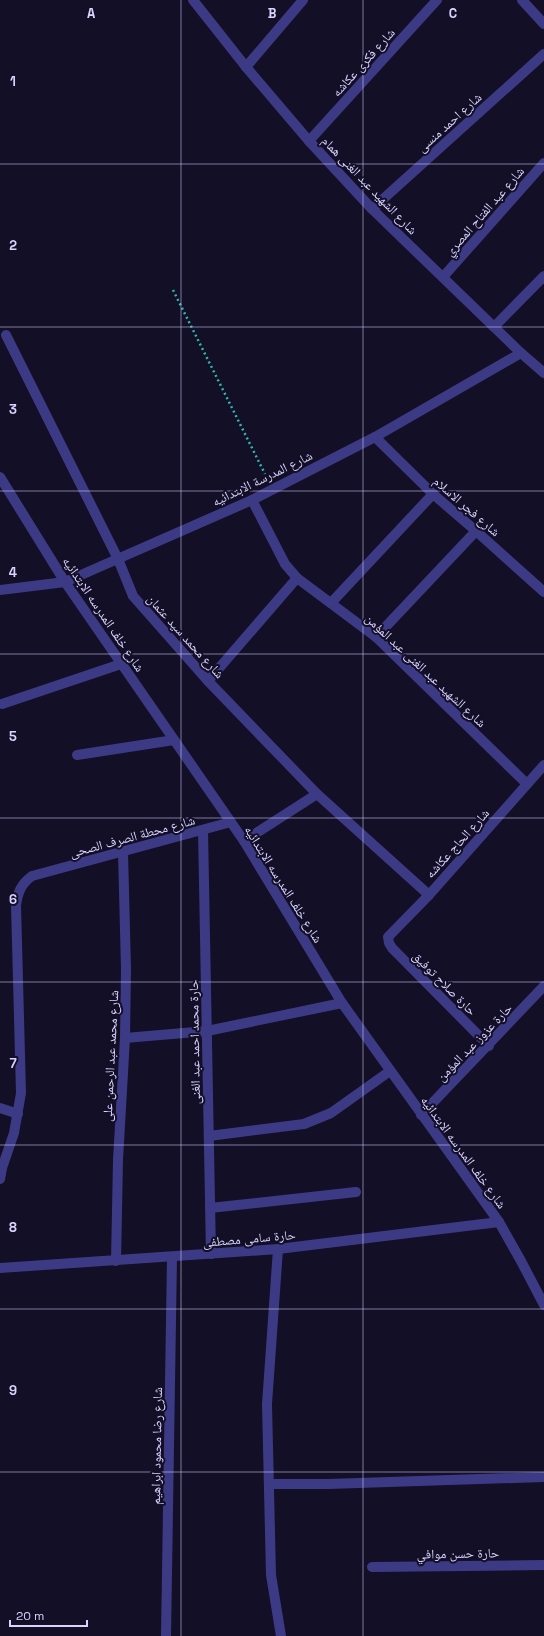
<svg xmlns="http://www.w3.org/2000/svg" width="544" height="1636" viewBox="0 0 544 1636" font-family="'Space Grotesk','Noto Naskh Arabic',sans-serif">
<style>
.lines{fill:none;stroke-linecap:round;stroke-linejoin:round}
.path{stroke:#2fb8b0;stroke-width:2.5;stroke-dasharray:2 3;stroke-linecap:butt}
.minor{stroke:#3d3a85;stroke-width:10}
.grid{fill:none;stroke:#d9d4ff;stroke-width:1;stroke-opacity:0.55}
.labels{text-anchor:middle;stroke-width:4;stroke-linejoin:round;paint-order:stroke}
.street-label{font-size:13px;fill:#d9d4ff;stroke:#130f26}
.grid-label{font-size:13px;text-anchor:middle;font-weight:bold;fill:#d9d4ff;stroke:#130f26;stroke-width:4;stroke-linejoin:round;paint-order:stroke}
</style>
<rect width="100%" height="100%" fill="#130f26"/>
<g class="lines">
<polyline class="path" points="173,290 265,474"/>
<g class="minor">
<polyline points="193,0 246,67 309,141 372,209 521,353 544,373"/>
<polyline points="522,0 544,24"/>
<polyline points="246,67 303,0"/>
<polyline points="309,141 437,0"/>
<polyline points="372,209 544,54"/>
<polyline points="443,277 544,163"/>
<polyline points="494,327 544,276"/>
<polyline points="6,335 118,559 133,596 208,681 317,794 429,895"/>
<polyline points="375,437 433,494 476,531 544,592"/>
<polyline points="0,477 65,582 244,841 342,1003 499,1222 521,1261 544,1305"/>
<polyline points="252,500 285,564 297,578 376,637 527,784"/>
<polyline points="0,590 65,582 252,500 375,437 521,353"/>
<polyline points="331,603 433,494"/>
<polyline points="376,637 476,531"/>
<polyline points="208,681 297,578"/>
<polyline points="2,704 121,664"/>
<polyline points="77,755 174,740"/>
<polyline points="203,830 211,1254"/>
<polyline points="244,841 317,794"/>
<polyline points="125,1038 207,1031 342,1003"/>
<polyline points="489,1046 392,948 389,943 388,937 429,895 544,765"/>
<polyline points="0,1108 18,1114"/>
<polyline points="421,1115 544,986"/>
<polyline points="209,1136 304,1124 331,1113 390,1071"/>
<path d="M0 1179 2 1168 14 1133 21 1093 16 905C18 892 21 884 32 876L231 822"/>
<polyline points="210,1208 356,1192"/>
<polyline points="278,1249 267,1404 271,1575 281,1636"/>
<polyline points="116,1261 118,1160 125,1038 126,969 123,852"/>
<polyline points="0,1268 278,1249 499,1222"/>
<polyline points="269,1484 328,1484 544,1477"/>
<polyline points="372,1567 544,1565"/>
<polyline points="166,1636 172,1257"/>
</g>
</g>
<path class="grid" d="M181 0V1636M363 0V1636M0 164H544M0 327H544M0 491H544M0 654H544M0 818H544M0 982H544M0 1145H544M0 1309H544M0 1472H544"/>
<g class="labels">
<g class="street-label">
<text transform="translate(363 62) rotate(-48)" y="5">شارع فكرى عكاشه</text>
<text transform="translate(449 122) rotate(-42)" y="5">شارع احمد منسى</text>
<text transform="translate(370 185) rotate(46)" y="5">شارع الشهيد عبد الغنى همام</text>
<text transform="translate(484 211) rotate(-49)" y="5">شارع عبد الفتاح المصري</text>
<text transform="translate(262 478) rotate(-26)" y="5">شارع المدرسة الابتدائيه</text>
<text transform="translate(467 506) rotate(41)" y="5">شارع فجر الاسلام</text>
<text transform="translate(104 614) rotate(56)" y="5">شارع خلف المدرسه الابتدائيه</text>
<text transform="translate(186 636) rotate(48)" y="5">شارع محمد سيد عثمان</text>
<text transform="translate(426 670) rotate(43)" y="5">شارع الشهيد عبد الغنى عبد المؤمن</text>
<text transform="translate(132 836) rotate(-15)" y="5">شارع محطة الصرف الصحى</text>
<text transform="translate(457 843) rotate(-48)" y="5">شارع الحاج عكاشه</text>
<text transform="translate(284 884) rotate(58)" y="5">شارع خلف المدرسه الابتدائيه</text>
<text transform="translate(445 983) rotate(45)" y="5">حارة صلاح توفيق</text>
<text transform="translate(194 1042) rotate(-91)" y="5">حارة محمد احمد عبد الغنى</text>
<text transform="translate(474 1042) rotate(-46)" y="5">حارة عزوز عبد المؤمن</text>
<text transform="translate(110 1056) rotate(-87)" y="5">شارع محمد عبد الرحمن على</text>
<text transform="translate(464 1152) rotate(54)" y="5">شارع خلف المدرسه الابتدائيه</text>
<text transform="translate(249 1238) rotate(-5)" y="5">حارة سامى مصطفى</text>
<text transform="translate(156 1446) rotate(-89)" y="5">شارع رضا محمود ابراهيم</text>
<text transform="translate(458 1553) rotate(-1)" y="5">حارة حسن موافي</text>
</g>
</g>
<g class="grid-label">
<text x="91" y="18">A</text>
<text x="272" y="18">B</text>
<text x="453" y="18">C</text>
<text x="13" y="86">1</text>
<text x="13" y="250">2</text>
<text x="13" y="414">3</text>
<text x="13" y="577">4</text>
<text x="13" y="741">5</text>
<text x="13" y="904">6</text>
<text x="13" y="1068">7</text>
<text x="13" y="1232">8</text>
<text x="13" y="1395">9</text>
</g>
<path d="M10 1620v6h77v-6" fill="none" stroke="#d9d4ff" stroke-width="2"/>
<text x="16" y="1620" font-size="12" fill="#d9d4ff" stroke="#130f26" stroke-width="3" paint-order="stroke">20 m</text>
</svg>
